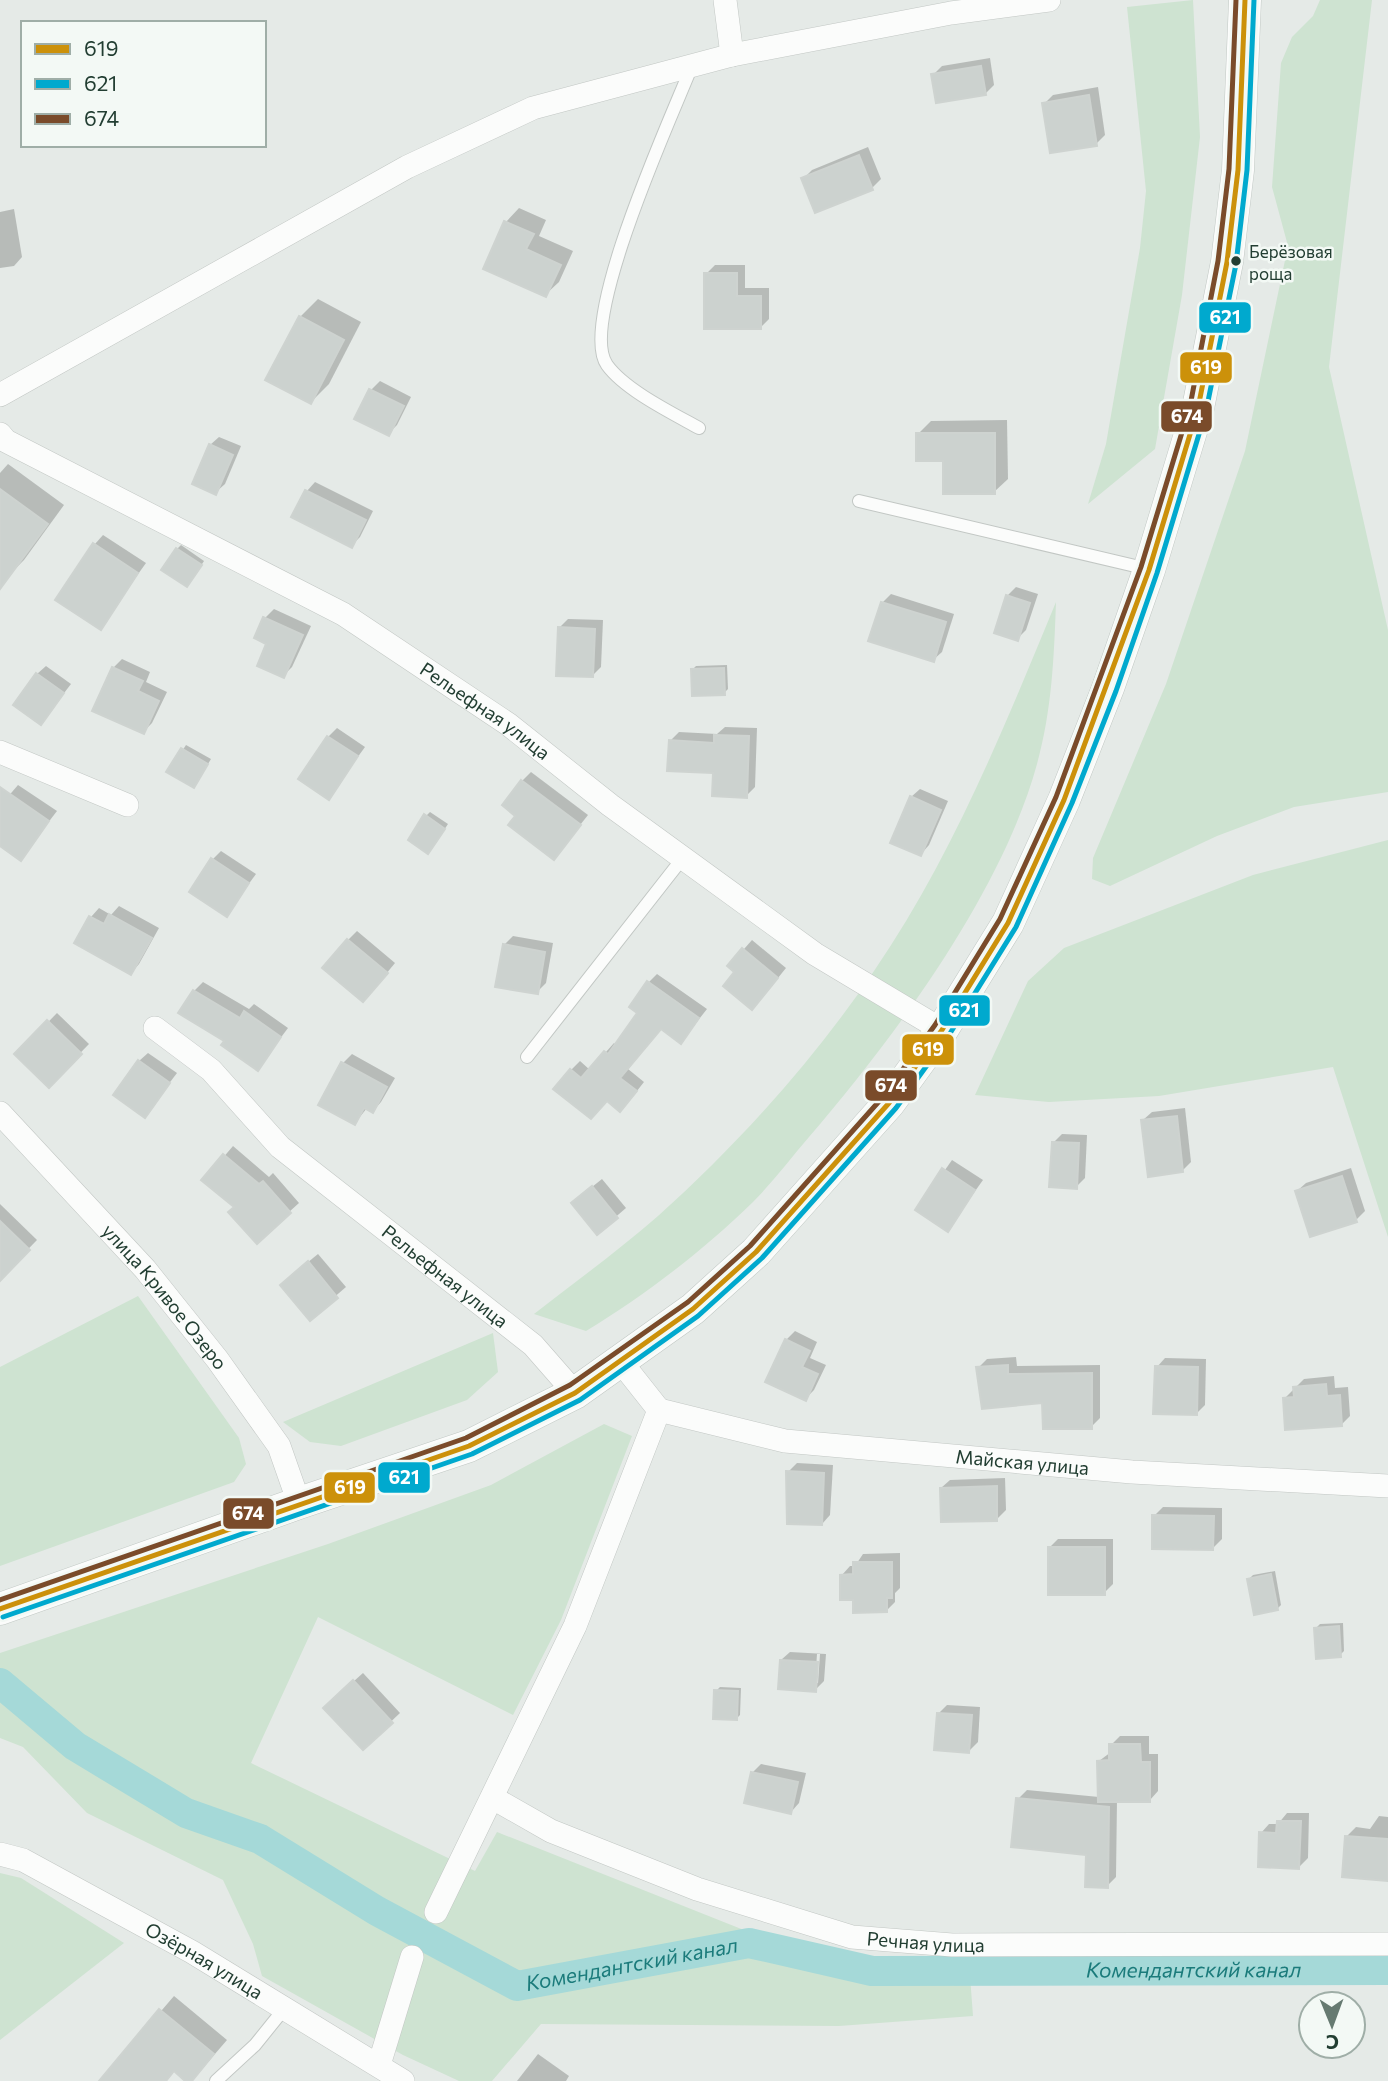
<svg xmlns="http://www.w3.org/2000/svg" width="1388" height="2081" viewBox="0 0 1388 2081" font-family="Commissioner,sans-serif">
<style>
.green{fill:#cee3d1}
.shadow{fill:#0003;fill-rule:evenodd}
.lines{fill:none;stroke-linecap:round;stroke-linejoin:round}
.canal{stroke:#a5d9d8;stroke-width:30}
.building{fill:#ccd2cf;stroke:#ced3d0;stroke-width:2}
.lane-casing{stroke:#c2c7c4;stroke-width:14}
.street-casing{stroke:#c2c7c4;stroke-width:24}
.secondary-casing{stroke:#c1c8c4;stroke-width:33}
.lane{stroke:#fbfcfb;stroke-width:12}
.street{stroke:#fbfcfb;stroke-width:23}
.secondary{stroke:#fbfcfb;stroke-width:32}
.bus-1-casing{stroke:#f3f9f5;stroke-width:10}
.bus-2-casing{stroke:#f3f9f5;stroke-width:10}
.bus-3-casing{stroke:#f3f9f5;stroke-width:10}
.bus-1{stroke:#cc910a;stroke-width:5}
.bus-2{stroke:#00a9ce;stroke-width:5}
.bus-3{stroke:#7a4b2a;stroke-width:5}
.bus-dot{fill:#223e32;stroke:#f3f9f5;stroke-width:2.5}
.labels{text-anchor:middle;stroke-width:5;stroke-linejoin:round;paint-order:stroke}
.bus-label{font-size:17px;fill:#223e32;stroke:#f3f9f5;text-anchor:start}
.street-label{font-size:19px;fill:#223e32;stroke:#f3f9f5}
.water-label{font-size:21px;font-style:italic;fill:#1b7b7b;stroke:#f3f9f5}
.line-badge{stroke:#f3f9f5;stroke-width:2.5}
.badge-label{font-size:19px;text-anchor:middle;font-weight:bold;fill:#fff}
</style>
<rect width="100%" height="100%" fill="#e5eae7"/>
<g class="green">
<polygon points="1193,0 1200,137 1182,295 1155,449 1088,504 1106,444 1140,248 1146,191 1127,7"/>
<polygon points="1320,0 1372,0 1329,367 1388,630 1388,792 1294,807 1217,836 1110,886 1092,879 1093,858 1166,684 1245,451 1288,246 1272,187 1281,63 1292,37 1313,16"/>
<path d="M1056 602C1054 657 1052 710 1037 764 1002 892 895 1037 809 1137 790 1159 773 1182 753 1202 704 1250 644 1296 586 1331L534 1314C575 1282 618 1251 658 1216 738 1144 814 1060 874 971 952 857 1004 728 1056 602Z"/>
<polygon points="1388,840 1388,1237 1333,1067 1159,1096 1049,1102 975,1095 1028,981 1064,948 1253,875"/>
<polygon points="138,1296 239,1438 246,1464 234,1482 0,1566 0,1367"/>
<polygon points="493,1333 498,1372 467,1400 341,1446 310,1442 283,1422"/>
<polygon points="604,1424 632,1436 561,1620 513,1715 318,1617 251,1763 475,1871 497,1832 870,1980 970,1976 973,2016 839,2026 541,2024 492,2081 459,2081 403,2055 262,1976 253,1944 223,1880 87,1813 23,1747 0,1738 0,1653 328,1544 491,1485"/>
<polygon points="0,1873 21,1878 124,1943 0,2040"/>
</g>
<g class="shadow">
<polygon points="990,58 994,85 985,94 933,75 942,66"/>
<polygon points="1098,87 1105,135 1096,144 1044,104 1053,95"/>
<polygon points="868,147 881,179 872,188 803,179 812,170"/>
<polygon points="519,208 546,220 539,236 573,251 559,282 545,295 485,268 506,222"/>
<polygon points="14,209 22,257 14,266 0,268 0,212"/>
<polygon points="715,265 745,265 745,288 769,288 769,319 760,328 706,274"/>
<polygon points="318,299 361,322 329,384 311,402 300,317"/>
<polygon points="380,381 411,397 397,425 388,434 357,418 371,390"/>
<polygon points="1007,420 1008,479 994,492 944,459 918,434 931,421"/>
<polygon points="219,437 241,446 225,484 216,492 210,445"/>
<polygon points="8,464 64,505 24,560 6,578 0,574 0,473"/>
<polygon points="315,482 373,511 360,537 351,546 294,517 307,491"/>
<polygon points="103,535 146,563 100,627 95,544"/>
<polygon points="181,545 204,561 191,581 177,549"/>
<polygon points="1016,587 1038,594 1026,630 1017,639 1007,596"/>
<polygon points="891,594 954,614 942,652 933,660 882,603"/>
<polygon points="274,609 311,626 292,667 283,676 269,643 265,618"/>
<polygon points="568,619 603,620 601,667 592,676 559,628"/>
<polygon points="122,659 150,672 146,682 167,692 152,723 143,732 113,668"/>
<polygon points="727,665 728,689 724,693 692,670 696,666"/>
<polygon points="46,666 71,684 41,723 37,674"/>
<polygon points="725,727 757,728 755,787 746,796 670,741 679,732 717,734"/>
<polygon points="337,728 365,747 328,798 328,737"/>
<polygon points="186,745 211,759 197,782 169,771"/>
<polygon points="531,772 588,815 554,858 522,781"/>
<polygon points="18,785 57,811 21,858 0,843 0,806"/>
<polygon points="920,789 948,801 929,845 921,854 911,797"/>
<polygon points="430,812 448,824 432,848 426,816"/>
<polygon points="221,851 256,874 226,915 213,859"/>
<polygon points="119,906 159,928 139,964 131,973 91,917 99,908 111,915"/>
<polygon points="357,931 395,963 372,991 348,940"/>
<polygon points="513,936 553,943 546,983 537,992 504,945"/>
<polygon points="752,940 786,968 761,999 729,966"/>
<polygon points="657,974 707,1009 681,1042 662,1028 628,1069 644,1082 629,1101 607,1099 600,1108 571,1070 580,1061 590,1070 614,1043 616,1045 640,1012 649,982"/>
<polygon points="203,982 249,1009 254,1004 288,1028 258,1068 226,1040 194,991"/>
<polygon points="57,1013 89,1044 49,1085 17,1054"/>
<polygon points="148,1053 177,1073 145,1115 139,1061"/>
<polygon points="352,1054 395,1078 381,1102 373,1111 367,1108 355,1123 320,1104 343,1063"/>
<polygon points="1185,1108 1191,1162 1182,1171 1143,1120 1152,1112"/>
<polygon points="1062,1134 1087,1135 1085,1178 1076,1187 1053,1143"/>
<polygon points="233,1146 269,1177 273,1173 299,1203 257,1241 236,1207 204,1180"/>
<polygon points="952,1160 983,1180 948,1229 917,1210"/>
<polygon points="1351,1168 1365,1211 1356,1220 1297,1191 1306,1183"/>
<polygon points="602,1179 626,1208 597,1233 582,1195"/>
<polygon points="0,1204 37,1240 1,1277 0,1276"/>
<polygon points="318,1254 346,1287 310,1318 291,1276"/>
<polygon points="795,1331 817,1342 810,1358 826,1365 814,1390 805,1399 786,1340"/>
<polygon points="1016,1357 1017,1366 1100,1365 1100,1418 1091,1427 978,1368 987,1359"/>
<polygon points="1165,1358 1206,1359 1205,1405 1196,1414 1157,1367"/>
<polygon points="1334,1376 1335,1388 1348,1387 1350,1416 1341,1425 1285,1398 1304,1379"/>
<polygon points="797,1463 833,1465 830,1515 822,1524 788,1472"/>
<polygon points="1005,1478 1006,1510 997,1519 941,1488 950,1480"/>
<polygon points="1163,1507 1222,1508 1222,1539 1213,1548 1154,1516"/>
<polygon points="1058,1539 1113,1539 1113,1584 1104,1593 1050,1547"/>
<polygon points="900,1553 900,1588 895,1593 895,1602 886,1611 855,1598 842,1575 850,1566 855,1566 863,1554"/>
<polygon points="1275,1571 1281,1605 1277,1609 1249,1579 1253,1575"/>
<polygon points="1343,1623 1344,1651 1340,1655 1316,1628 1320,1624"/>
<path d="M790 1652 826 1654 824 1681 815 1690 781 1660ZM817 1654H820L818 1683H815Z"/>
<polygon points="363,1673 400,1713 363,1748 334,1699"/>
<polygon points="720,1687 741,1688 740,1715 736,1719 716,1691"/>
<polygon points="947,1705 980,1707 978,1742 969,1751 938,1714"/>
<polygon points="1120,1736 1149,1736 1149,1754 1158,1754 1158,1791 1150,1800 1117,1800 1116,1877 1107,1886 1088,1853 1018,1799 1027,1790 1099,1797 1099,1761 1111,1752 1111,1745"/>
<polygon points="761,1764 806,1773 799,1803 791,1812 752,1773"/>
<polygon points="1287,1813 1309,1813 1308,1858 1299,1867 1261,1833 1269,1824 1278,1824"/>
<polygon points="1379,1816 1388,1817 1388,1879 1347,1836 1356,1827 1370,1829"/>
<polygon points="174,1996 227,2040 202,2069 190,2081 175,2070 166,2081 101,2081"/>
<polygon points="538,2054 569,2076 566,2081 517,2081"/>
</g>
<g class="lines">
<path class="canal" id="s1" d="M0 1683 75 1746 186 1813 260 1839 377 1911 517 1986 749 1943 872 1971 1388 1970"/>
</g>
<g class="building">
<polygon points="981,66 986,95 936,103 931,74"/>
<polygon points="1089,95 1097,146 1050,153 1042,103"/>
<polygon points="859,155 873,190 815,213 801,178"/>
<polygon points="504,221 534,234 526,249 561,265 546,297 483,269"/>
<polygon points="704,273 737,273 737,296 761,296 761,329 704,329"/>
<polygon points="299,316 344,340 311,404 265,380"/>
<polygon points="369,389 404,406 389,436 354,419"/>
<polygon points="916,433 995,433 995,494 943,494 943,461 916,461"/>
<polygon points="209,444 233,455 216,495 192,484"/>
<polygon points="0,489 48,524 0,589"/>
<polygon points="305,490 366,520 352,548 291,517"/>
<polygon points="93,543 138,573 101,630 55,600"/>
<polygon points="176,548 202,565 187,587 161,570"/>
<polygon points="1006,595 1030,603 1018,641 994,633"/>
<polygon points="881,602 946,622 934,662 868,641"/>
<polygon points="263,617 303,635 284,678 257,666 266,644 254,638"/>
<polygon points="558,627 595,629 593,677 556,676"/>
<polygon points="112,667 143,681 138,691 159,701 144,734 92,711"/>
<polygon points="724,668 725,695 692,696 691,669"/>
<polygon points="36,673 64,693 41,725 13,705"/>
<polygon points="714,735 749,736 747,798 712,796 713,773 667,771 669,740 714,743"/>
<polygon points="327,736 358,756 329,800 298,779"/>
<polygon points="181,748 208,764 194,788 166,772"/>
<polygon points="521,780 581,825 554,860 508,825 515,816 502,805"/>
<polygon points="0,787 49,821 21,861 0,846"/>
<polygon points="910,796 941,810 921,856 890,843"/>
<polygon points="424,814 445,829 428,854 408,840"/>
<polygon points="211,858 249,883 227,917 189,892"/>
<polygon points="109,914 152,938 131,975 74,943 89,916 104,924"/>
<polygon points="347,939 388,973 363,1002 322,968"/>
<polygon points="503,944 545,952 538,994 495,987"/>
<polygon points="742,948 778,978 752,1010 723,986 734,972 727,966"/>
<polygon points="647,981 699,1018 681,1044 661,1029 620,1078 637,1091 620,1112 607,1101 591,1119 553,1089 570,1069 581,1078 604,1051 608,1054 637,1013 629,1007"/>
<polygon points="193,990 240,1018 244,1011 281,1037 258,1071 221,1045 224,1041 178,1013"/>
<polygon points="47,1020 82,1054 49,1088 14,1054"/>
<polygon points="138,1060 170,1083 145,1118 113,1095"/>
<polygon points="341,1062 387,1087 373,1113 364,1108 355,1125 318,1105"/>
<polygon points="1177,1116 1183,1172 1148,1177 1141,1120"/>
<polygon points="1052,1142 1079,1143 1077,1189 1049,1187"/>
<polygon points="223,1154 259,1184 263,1181 291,1213 257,1244 228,1212 234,1207 201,1180"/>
<polygon points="942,1168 975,1190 948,1232 915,1210"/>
<polygon points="1342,1176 1357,1222 1310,1237 1295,1191"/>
<polygon points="592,1186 618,1218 597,1235 571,1203"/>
<polygon points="0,1221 30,1250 0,1281"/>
<polygon points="308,1261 338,1298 310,1321 280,1285"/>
<polygon points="785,1339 810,1351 802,1367 818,1374 806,1401 765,1382"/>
<polygon points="1008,1365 1008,1374 1092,1373 1092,1429 1043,1429 1042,1403 982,1409 976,1367"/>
<polygon points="1155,1366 1198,1367 1197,1415 1153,1414"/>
<polygon points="1326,1384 1327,1396 1340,1395 1342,1426 1285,1430 1283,1398 1294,1397 1293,1387"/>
<polygon points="786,1471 824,1473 822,1525 787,1524"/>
<polygon points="997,1486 997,1521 941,1522 940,1488"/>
<polygon points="1152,1515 1214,1516 1213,1550 1152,1549"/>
<rect x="1048" y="1547" width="57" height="48"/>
<polygon points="853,1562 892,1562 892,1598 887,1598 887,1612 853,1613 853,1600 840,1600 840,1575 853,1574"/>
<polygon points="1271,1574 1278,1610 1254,1615 1247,1579"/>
<polygon points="1339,1626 1341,1657 1316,1659 1314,1628"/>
<polygon points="780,1660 818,1662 816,1692 778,1689"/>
<polygon points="353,1680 393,1723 363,1750 323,1708"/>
<polygon points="714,1690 738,1691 737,1720 713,1719"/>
<polygon points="937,1713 972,1715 969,1753 934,1750"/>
<polygon points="1109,1744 1140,1744 1141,1762 1150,1762 1150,1802 1098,1802 1097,1761 1109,1760"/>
<polygon points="751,1772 798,1782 791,1814 744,1803"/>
<polygon points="1016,1798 1109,1807 1108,1888 1085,1887 1086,1855 1011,1847"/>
<polygon points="1277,1821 1301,1821 1299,1869 1258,1867 1259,1832 1276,1833"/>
<polygon points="1345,1836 1388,1839 1388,1881 1342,1877"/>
<polygon points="159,2009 214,2054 192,2081 185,2081 174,2071 166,2081 99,2081"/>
</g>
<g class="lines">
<defs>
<g id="lane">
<path d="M691 68C671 118 577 323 607 365 625 390 672 413 699 428"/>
<polyline points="859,501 1148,569"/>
<polyline points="527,1057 682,859"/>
<polyline points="216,2081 255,2045 284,2009"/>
</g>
<g id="street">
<polyline points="725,0 732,55"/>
<polyline points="0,395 407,167 533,108 732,55 951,13 1049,0"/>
<path id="s2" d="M0 434 6 441 343 614 508 724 610 805 815 954 942 1030"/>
<polyline points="0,752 127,805"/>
<path id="s3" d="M155 1028 211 1070 280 1147 533 1345 575 1393"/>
<path id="s4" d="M0 1113 145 1269 217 1359 279 1446 299 1503"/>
<path id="s5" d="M659 1410 785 1441 1132 1472 1388 1486"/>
<path id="s6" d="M493 1798 551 1831 697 1889 852 1937 952 1945 1388 1944"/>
<path id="s7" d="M0 1854 23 1860 192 1952 403 2081"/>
<polyline points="436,1912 575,1626 659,1410 621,1362"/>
<polyline points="379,2065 412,1957"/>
</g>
<polyline id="secondary" points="0,1609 299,1503 469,1446 575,1393 693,1309 756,1252 889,1103 942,1030 1008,923 1064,800 1108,688 1149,570 1198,408 1227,262 1238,170 1245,0"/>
</defs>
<use href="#lane" class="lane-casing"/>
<use href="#street" class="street-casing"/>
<use href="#secondary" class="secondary-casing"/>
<use href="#lane" class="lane"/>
<use href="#street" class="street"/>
<use href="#secondary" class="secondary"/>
<defs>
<polyline id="bus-1" points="0,1609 469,1446 575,1393 693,1309 756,1252 889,1103 942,1030 1008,923 1064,800 1149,570 1198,408 1227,262 1238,170 1245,0"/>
<polyline id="bus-2" points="3,1617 472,1454 580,1400 698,1316 762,1258 896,1108 949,1035 1016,927 1072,803 1116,691 1157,573 1206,411 1236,264 1247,170 1254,0"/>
<polyline id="bus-3" points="0,1600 466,1438 570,1385 688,1302 750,1246 882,1098 935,1025 1000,919 1056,797 1141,567 1190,406 1218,261 1229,169 1236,0"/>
</defs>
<use href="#bus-1" class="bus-1-casing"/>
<use href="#bus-2" class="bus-2-casing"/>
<use href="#bus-3" class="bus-3-casing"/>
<use href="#bus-1" class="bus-1"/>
<use href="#bus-2" class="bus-2"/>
<use href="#bus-3" class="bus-3"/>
</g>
<circle class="bus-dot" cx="1236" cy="261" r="6"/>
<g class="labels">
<g class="bus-label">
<text x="1249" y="258">Берёзовая<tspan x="1249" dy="22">роща</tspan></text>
</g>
<g class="street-label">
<text dy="7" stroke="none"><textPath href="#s2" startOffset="560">Рельефная улица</textPath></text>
<text dy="7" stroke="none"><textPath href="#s3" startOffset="383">Рельефная улица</textPath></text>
<text dy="7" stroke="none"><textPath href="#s4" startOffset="247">улица Кривое Озеро</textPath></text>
<text dy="7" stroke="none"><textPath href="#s5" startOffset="368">Майская улица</textPath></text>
<text dy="7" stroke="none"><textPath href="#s6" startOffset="460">Речная улица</textPath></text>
<text dy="7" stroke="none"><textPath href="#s7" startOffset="231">Озёрная улица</textPath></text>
</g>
<g class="water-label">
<text dy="7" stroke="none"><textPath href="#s1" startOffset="719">Комендантский канал</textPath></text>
<text dy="7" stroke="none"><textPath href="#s1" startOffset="1286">Комендантский канал</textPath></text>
</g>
</g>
<g class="line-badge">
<rect x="1198" y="301" width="54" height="33" rx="7" fill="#00a9ce"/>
<rect x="1179" y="351" width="54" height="33" rx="7" fill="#cc910a"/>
<rect x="1160" y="400" width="53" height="33" rx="7" fill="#7a4b2a"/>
<rect x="938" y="994" width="53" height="33" rx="7" fill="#00a9ce"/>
<rect x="901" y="1033" width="54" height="33" rx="7" fill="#cc910a"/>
<rect x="864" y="1069" width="54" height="33" rx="7" fill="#7a4b2a"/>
<rect x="377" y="1461" width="54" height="33" rx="7" fill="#00a9ce"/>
<rect x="323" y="1471" width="53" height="33" rx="7" fill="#cc910a"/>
<rect x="222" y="1497" width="53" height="33" rx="7" fill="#7a4b2a"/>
</g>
<g class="badge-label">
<text x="1225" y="324">621</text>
<text x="1206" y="374">619</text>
<text x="1187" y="423">674</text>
<text x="964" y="1017">621</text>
<text x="928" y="1056">619</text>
<text x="891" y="1092">674</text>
<text x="404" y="1484">621</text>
<text x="350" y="1494">619</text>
<text x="248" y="1520">674</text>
</g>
<rect x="21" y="21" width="245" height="126" fill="#f3f9f5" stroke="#9faea7" stroke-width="2"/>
<rect x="35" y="44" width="35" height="10" fill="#cc910a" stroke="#9faea7" stroke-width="2"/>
<text x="84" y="56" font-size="21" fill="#223e32">619</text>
<rect x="35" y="79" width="35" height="10" fill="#00a9ce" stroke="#9faea7" stroke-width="2"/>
<text x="84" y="91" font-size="21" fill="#223e32">621</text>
<rect x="35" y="114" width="35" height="10" fill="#7a4b2a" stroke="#9faea7" stroke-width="2"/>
<text x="84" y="126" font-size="21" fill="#223e32">674</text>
<g transform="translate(1332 2025) rotate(179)"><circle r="33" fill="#f3f9f5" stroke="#9faea7" stroke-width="2"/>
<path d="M0-5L12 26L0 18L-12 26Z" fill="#667a71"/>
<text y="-10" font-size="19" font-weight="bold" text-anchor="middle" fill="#223e32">С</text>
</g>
</svg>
